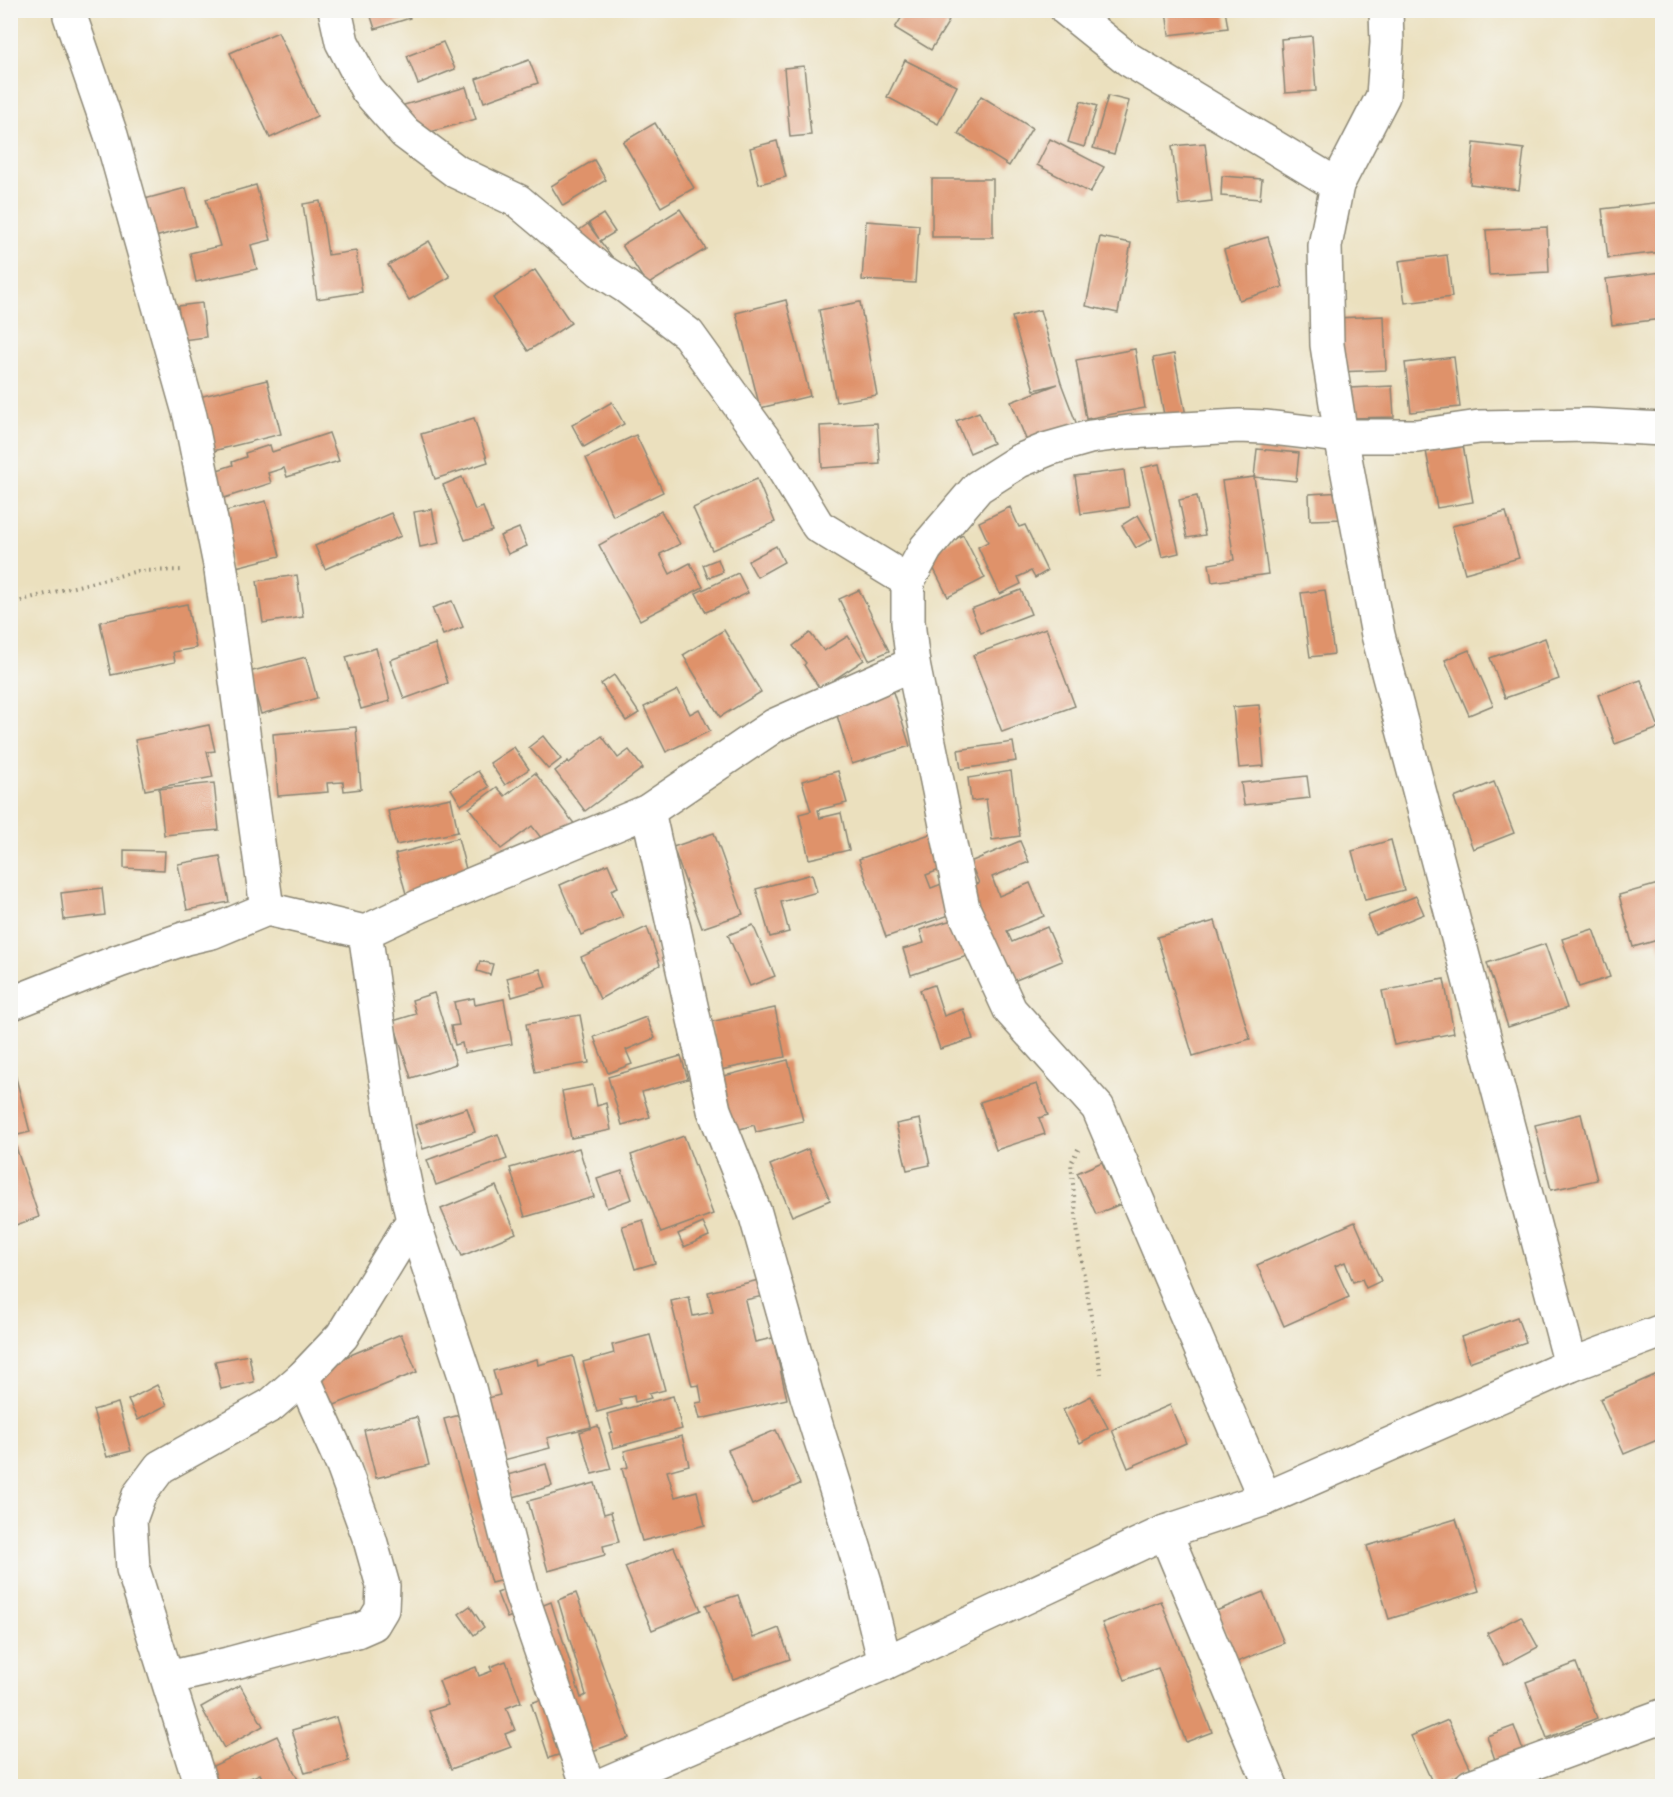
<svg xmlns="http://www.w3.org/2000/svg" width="1673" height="1797" viewBox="0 0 1673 1797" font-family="Mali,sans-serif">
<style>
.building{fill:#df926a}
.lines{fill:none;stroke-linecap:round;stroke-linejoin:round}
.minor-casing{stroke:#8b8674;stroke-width:36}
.path{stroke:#8b8674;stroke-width:4;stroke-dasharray:1.5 4.5;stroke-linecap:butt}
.minor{stroke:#fff;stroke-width:33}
</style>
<rect width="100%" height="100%" fill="#f6f6f2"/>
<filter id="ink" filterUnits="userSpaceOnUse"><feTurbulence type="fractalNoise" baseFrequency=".0167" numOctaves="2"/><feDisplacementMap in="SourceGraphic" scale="12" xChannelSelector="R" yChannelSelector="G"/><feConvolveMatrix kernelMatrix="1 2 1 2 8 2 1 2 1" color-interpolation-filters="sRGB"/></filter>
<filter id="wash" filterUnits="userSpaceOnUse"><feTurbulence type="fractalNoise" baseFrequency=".008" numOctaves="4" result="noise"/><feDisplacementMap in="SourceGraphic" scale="24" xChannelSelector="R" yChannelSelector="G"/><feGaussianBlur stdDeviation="1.35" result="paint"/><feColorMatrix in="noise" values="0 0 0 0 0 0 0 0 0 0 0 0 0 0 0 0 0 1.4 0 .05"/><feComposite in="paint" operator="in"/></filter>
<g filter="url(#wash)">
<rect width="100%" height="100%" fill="#ebe0be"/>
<g id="blocks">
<g class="building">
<polygon points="369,10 408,10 410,18 375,29"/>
<polygon points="906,10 932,10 949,21 931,50 895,28"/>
<polygon points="1166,10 1225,10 1228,28 1169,35"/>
<polygon points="278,32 317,116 270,138 230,53"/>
<polygon points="1312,36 1316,91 1285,93 1281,39"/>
<polygon points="443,42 455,69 418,84 407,56"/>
<polygon points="529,60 538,83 484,102 476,79"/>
<polygon points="905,60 957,86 938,124 887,97"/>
<polygon points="804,66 811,135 790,137 784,68"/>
<polygon points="466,87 476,119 413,137 404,105"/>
<polygon points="981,96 1032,128 1009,166 958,134"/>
<polygon points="1108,96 1129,101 1114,154 1093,148"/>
<polygon points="1081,101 1097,106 1084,147 1068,142"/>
<polygon points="655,123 694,188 661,207 623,142"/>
<polygon points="1050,139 1104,167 1090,193 1037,165"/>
<polygon points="777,141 786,177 759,184 750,148"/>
<polygon points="1205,143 1212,201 1179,205 1172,146"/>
<polygon points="1474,143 1524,149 1519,190 1470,184"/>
<polygon points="594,160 606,180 563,206 551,186"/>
<polygon points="1222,176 1262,179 1260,199 1221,196"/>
<rect x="932" y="179" width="61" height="58"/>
<polygon points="256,185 271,240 251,245 257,269 196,282 190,253 220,246 206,199"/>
<polygon points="186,188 196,226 151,238 141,200"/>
<polygon points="320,201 328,255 356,251 362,292 317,299 303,204"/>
<polygon points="1662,202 1662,252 1608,258 1602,209"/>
<polygon points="680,209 706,249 647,285 622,245"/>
<polygon points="603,214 615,232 600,241 613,258 601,267 575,233 588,224 599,239 589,223"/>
<polygon points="866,221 919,225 915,283 862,280"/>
<polygon points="1547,227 1549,272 1489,275 1486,230"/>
<polygon points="1100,237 1131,243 1118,313 1086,306"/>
<polygon points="1268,237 1283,287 1239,300 1224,250"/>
<polygon points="429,241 450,277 409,300 388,265"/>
<polygon points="1447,255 1452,297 1405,303 1399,261"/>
<polygon points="535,270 571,323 528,351 493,298"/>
<polygon points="1662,272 1662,319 1612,325 1606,279"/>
<polygon points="786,300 810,396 760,408 736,313"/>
<polygon points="860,302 877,395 836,402 819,310"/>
<polygon points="202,303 206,337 182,340 178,306"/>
<polygon points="1040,310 1061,383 1077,425 1028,444 1011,402 1058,384 1034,390 1012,317"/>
<polygon points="1384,316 1386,370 1338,372 1335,318"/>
<polygon points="1135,349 1145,408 1086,419 1076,360"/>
<polygon points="1174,354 1187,421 1166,425 1153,358"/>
<polygon points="1454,357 1460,407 1411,412 1405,363"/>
<polygon points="267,380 281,434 205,453 191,399"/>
<polygon points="1392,386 1394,417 1351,418 1350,388"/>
<polygon points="612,402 624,424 584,447 572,425"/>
<polygon points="979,412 993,443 970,453 956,421"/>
<polygon points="474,418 488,462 435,479 421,434"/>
<polygon points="877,423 880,464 822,468 820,426"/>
<polygon points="329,433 339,461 287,477 284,468 268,473 271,483 218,500 208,473 233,465 232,462 246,457 245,453 270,445 272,452"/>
<polygon points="636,435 663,492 613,516 586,458"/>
<polygon points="1463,445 1473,502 1437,508 1426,451"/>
<polygon points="1257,449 1299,453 1296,481 1254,477 1268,574 1212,582 1209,564 1234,560 1222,481 1254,477"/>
<polygon points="1159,464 1179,553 1162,557 1141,468"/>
<polygon points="1124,470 1129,507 1081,514 1075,476"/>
<polygon points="462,477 475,510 483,507 492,531 465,540 443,485"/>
<polygon points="757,479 775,522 712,550 693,508"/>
<polygon points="1344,492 1345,519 1310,520 1309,494"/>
<polygon points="1197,496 1205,535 1187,538 1179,500"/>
<polygon points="266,501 280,556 232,568 218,513"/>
<polygon points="1010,507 1019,527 1025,525 1047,571 1035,578 1031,571 1018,577 1021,584 1000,594 978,547 988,542 979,522"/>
<polygon points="432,509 439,543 420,547 414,512"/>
<polygon points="661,511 680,544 660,554 670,574 690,563 703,587 640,620 599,545"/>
<polygon points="1506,512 1519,558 1465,573 1452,526"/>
<polygon points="391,513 401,536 325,569 315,546"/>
<polygon points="1138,515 1152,539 1136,548 1122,525"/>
<polygon points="519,528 527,546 508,554 500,536"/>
<polygon points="963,535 985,578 948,597 926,553"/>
<polygon points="776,546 784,562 757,577 748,561"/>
<polygon points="718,559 723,572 708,578 703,565"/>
<polygon points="738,573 748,593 706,612 696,593"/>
<polygon points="297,575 303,617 263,623 257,581"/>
<polygon points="859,590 889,651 869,660 839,599"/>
<polygon points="1021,590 1031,614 981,633 971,609"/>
<polygon points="1325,590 1334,654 1310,657 1301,593"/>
<polygon points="452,601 463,627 443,635 432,608"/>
<polygon points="187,604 196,648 173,652 175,662 111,675 100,622"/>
<polygon points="1046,628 1075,706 1002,732 973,655"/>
<polygon points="724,630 761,692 720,717 683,655"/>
<polygon points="810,633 824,651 848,636 864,660 820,689 804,665 806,663 793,646"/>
<polygon points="1545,638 1559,679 1505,698 1490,658"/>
<polygon points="435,644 448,683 404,699 390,660"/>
<polygon points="376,648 390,701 361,709 346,657"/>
<polygon points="1469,650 1493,705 1469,715 1445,660"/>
<polygon points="306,657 317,698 261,714 249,672"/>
<polygon points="614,675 639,713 626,721 601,684"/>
<polygon points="1641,680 1659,728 1615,744 1598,695"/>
<polygon points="678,690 690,714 699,709 710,731 666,752 644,707"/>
<polygon points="893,692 910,746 852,764 835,709"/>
<polygon points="1259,705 1264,766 1239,768 1233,707"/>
<polygon points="209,725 215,751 207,752 213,777 145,790 135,740"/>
<polygon points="356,727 361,789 344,791 343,782 327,783 328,792 278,796 273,734"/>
<polygon points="543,736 561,759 548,769 529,747"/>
<polygon points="602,736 618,758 629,750 643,768 585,811 555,771 568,761 569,763 578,756 577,755"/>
<polygon points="1013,742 1016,761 961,769 958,750"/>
<polygon points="514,747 529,769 505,785 490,763"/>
<polygon points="478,771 489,787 461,805 451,789"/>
<polygon points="838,771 847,803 818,810 820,818 841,813 849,850 809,859 799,814 811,811 802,781"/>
<polygon points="1011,771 1020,836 992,840 986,799 971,801 968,778"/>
<polygon points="535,773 576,826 548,847 532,826 501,849 469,808 497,787 505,796"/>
<polygon points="1307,776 1310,798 1244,805 1241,783"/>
<polygon points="1494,782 1514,833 1473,849 1454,798"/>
<polygon points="214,783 219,830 164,835 159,789"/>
<polygon points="451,798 458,832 396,845 388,811"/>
<polygon points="714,833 743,914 702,928 673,847"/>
<polygon points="930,834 942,869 926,875 931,888 947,882 958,912 886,937 859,859"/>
<polygon points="458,838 468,877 408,901 395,854"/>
<polygon points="1391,840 1404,890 1365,900 1352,851"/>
<polygon points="1020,841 1029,862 992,877 999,896 1030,883 1044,916 1007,931 1012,942 1047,927 1062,961 1004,985 964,889 979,883 970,862"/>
<polygon points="124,850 165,851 164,870 124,868"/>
<polygon points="220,856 229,902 187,910 178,864"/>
<polygon points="608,864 618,887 611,890 623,917 581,935 560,885"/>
<polygon points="812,874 817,892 781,902 789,932 770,937 756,889"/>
<polygon points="1662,883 1662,954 1658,940 1633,947 1619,895"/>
<polygon points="102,888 105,915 64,920 61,893"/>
<polygon points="1416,896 1424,914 1375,934 1367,916"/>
<polygon points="955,919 967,956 911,975 903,949 924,943 920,930"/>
<polygon points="1215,921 1250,1039 1193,1056 1157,937"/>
<polygon points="753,925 775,976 750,986 728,935"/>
<polygon points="647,927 660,965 600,999 581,957"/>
<polygon points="1593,929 1610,977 1579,987 1562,939"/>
<polygon points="1545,944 1567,1008 1508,1027 1487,963"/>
<polygon points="480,961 493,964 490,975 477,971"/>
<polygon points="540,969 546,987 512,997 507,978"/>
<polygon points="1444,979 1454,1033 1394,1045 1382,991"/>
<polygon points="934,985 944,1016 963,1009 973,1039 940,1049 920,990"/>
<polygon points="434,993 456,1064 411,1078 393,1021 416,1014 412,1000"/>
<polygon points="474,998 475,1005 504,999 512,1044 464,1053 462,1043 455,1045 451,1026 459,1025 454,1002"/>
<polygon points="775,1008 785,1057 720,1070 710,1022"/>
<polygon points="580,1015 589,1063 535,1072 526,1024"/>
<polygon points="646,1017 655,1038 626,1050 632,1064 608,1073 594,1037"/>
<polygon points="10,1055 30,1132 10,1137"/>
<polygon points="681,1056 688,1079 642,1092 650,1117 622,1125 608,1077"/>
<polygon points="788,1060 803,1121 756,1132 754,1125 733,1131 720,1077"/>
<polygon points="1037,1084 1048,1115 1039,1118 1045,1134 996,1150 980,1102"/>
<polygon points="593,1085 597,1106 606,1103 611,1130 571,1138 562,1091"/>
<polygon points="467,1108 475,1132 423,1149 415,1125"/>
<polygon points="1581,1114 1597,1180 1551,1190 1535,1125"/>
<polygon points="920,1119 930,1165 907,1170 896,1124"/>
<polygon points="498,1134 507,1159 436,1185 427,1160"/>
<polygon points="684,1136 713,1214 661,1233 631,1155"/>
<polygon points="15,1144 39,1217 10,1227 10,1146"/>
<polygon points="579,1148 594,1197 525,1217 510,1168"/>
<polygon points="808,1149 830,1200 792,1216 770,1165"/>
<polygon points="1102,1162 1121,1204 1096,1214 1077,1173"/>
<polygon points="622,1171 632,1199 607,1208 597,1179"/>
<polygon points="496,1186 516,1233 462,1256 441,1209"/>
<polygon points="643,1220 655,1263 635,1269 622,1226"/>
<polygon points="1355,1222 1381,1281 1366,1288 1362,1279 1353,1282 1345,1262 1335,1266 1349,1297 1284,1326 1257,1265"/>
<polygon points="703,1223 709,1236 684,1247 678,1234"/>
<polygon points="759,1280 763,1296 745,1300 755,1342 773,1338 787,1399 700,1419 696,1403 702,1402 699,1385 692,1386 671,1301 689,1297 693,1316 713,1312 708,1292"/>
<polygon points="1517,1317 1526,1342 1469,1362 1461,1337"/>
<polygon points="401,1334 417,1372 327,1408 312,1371"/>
<polygon points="650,1335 665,1390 649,1394 651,1398 635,1402 634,1396 620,1399 622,1405 597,1412 583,1362 614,1353 612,1345"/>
<polygon points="249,1355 254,1382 221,1389 215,1361"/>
<polygon points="573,1356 591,1427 547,1438 550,1448 496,1462 480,1400 500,1395 493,1371 537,1359 538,1365"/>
<polygon points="1662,1372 1662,1438 1624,1454 1600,1399"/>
<polygon points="157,1385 167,1405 138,1420 128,1400"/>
<polygon points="673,1396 682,1429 613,1448 609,1433 612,1432 607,1414"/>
<polygon points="1091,1396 1108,1428 1080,1443 1063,1410"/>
<polygon points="118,1403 131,1451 107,1457 93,1410"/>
<polygon points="1170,1405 1186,1443 1128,1468 1112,1430"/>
<polygon points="460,1415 507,1579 491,1583 444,1419"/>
<polygon points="417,1417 429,1465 376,1478 364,1430"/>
<polygon points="598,1426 611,1469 592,1474 580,1432"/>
<polygon points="776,1430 800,1484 752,1505 728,1450"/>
<polygon points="682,1436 689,1465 667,1471 675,1497 697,1491 705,1525 642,1541 622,1469 628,1467 624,1451"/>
<polygon points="546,1464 552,1486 510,1498 504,1476"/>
<polygon points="595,1483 604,1514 611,1512 619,1542 603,1546 605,1555 548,1571 528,1501"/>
<polygon points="1456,1519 1479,1591 1389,1619 1367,1546"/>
<polygon points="674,1547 701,1610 652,1630 625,1567"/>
<polygon points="513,1587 523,1612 507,1618 497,1593"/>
<polygon points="1263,1592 1284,1643 1237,1662 1216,1611"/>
<polygon points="576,1593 629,1738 584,1754 531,1610 551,1602 581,1698 586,1695 558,1600"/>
<polygon points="738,1595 753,1638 779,1628 790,1659 733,1679 706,1605"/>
<polygon points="1161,1601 1212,1732 1186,1742 1158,1668 1125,1680 1102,1623"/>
<polygon points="470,1606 484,1627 474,1635 459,1614"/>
<polygon points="1521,1616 1538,1647 1504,1665 1487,1633"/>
<polygon points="506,1661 521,1702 506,1708 515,1730 505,1734 511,1747 451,1769 429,1711 448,1705 439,1681 476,1667 479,1676 492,1671 490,1667"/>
<polygon points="1576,1663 1597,1718 1547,1738 1526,1682"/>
<polygon points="240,1685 263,1726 224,1748 201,1707"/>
<polygon points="551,1696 570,1751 549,1758 531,1703"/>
<polygon points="336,1717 349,1761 305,1773 292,1730"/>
<polygon points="1448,1720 1471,1769 1434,1786 1411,1736"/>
<polygon points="1514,1726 1525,1756 1497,1766 1487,1736"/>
<polygon points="277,1736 301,1786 266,1786 260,1774 241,1782 243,1786 206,1786 200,1772"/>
</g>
</g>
</g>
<g filter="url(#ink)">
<use href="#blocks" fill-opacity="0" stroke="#8b8674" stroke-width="1.5"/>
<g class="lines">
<defs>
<g id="minor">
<polyline points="70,10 70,16 111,135 190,416 221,570 267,909"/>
<polyline points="335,10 342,42 367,90 405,133 457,172 518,201 600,270 625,286 688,334 773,452 818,526 908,581 908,622 913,664 963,908 1010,1010 1098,1108 1265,1499"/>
<polyline points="1067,10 1128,59 1337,185"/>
<polyline points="1386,10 1387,43 1383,96 1337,185 1325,246 1327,345 1341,436 1378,635 1571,1365"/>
<polyline points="908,581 926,548 978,487 1019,461 1048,449 1090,437 1129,432 1239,426 1265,427 1341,436 1417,436 1479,427 1588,425 1662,429"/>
<polyline points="648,811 714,1110 755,1213 807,1396 865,1582 885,1663"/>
<polyline points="10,1004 119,961 186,938 212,932 267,909 365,932 420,906 648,811 775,725 913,664"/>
<polyline points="413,1220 469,1388 521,1593 588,1786"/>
<polyline points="1165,1532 1271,1786"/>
<polyline points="168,1678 228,1664 331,1636 357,1631 373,1624 382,1609 383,1586 370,1540 343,1466 303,1377"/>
<path d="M201 1786 133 1569 130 1520 139 1495 160 1467 271 1405 303 1377 342 1336 413 1220C390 1125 379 1028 365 932"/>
<polyline points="599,1786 885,1663 1165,1532 1265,1499 1571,1365 1662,1331"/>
<polyline points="1471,1786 1662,1716"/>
</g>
</defs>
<use href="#minor" class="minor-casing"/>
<g class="path">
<polyline points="10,606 26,599 138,571 185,570"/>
<polyline points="1078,1149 1071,1163 1079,1246 1101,1374"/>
</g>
<use href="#minor" class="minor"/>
</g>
</g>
<rect width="1673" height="1797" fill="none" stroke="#f6f6f2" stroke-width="36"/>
</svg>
